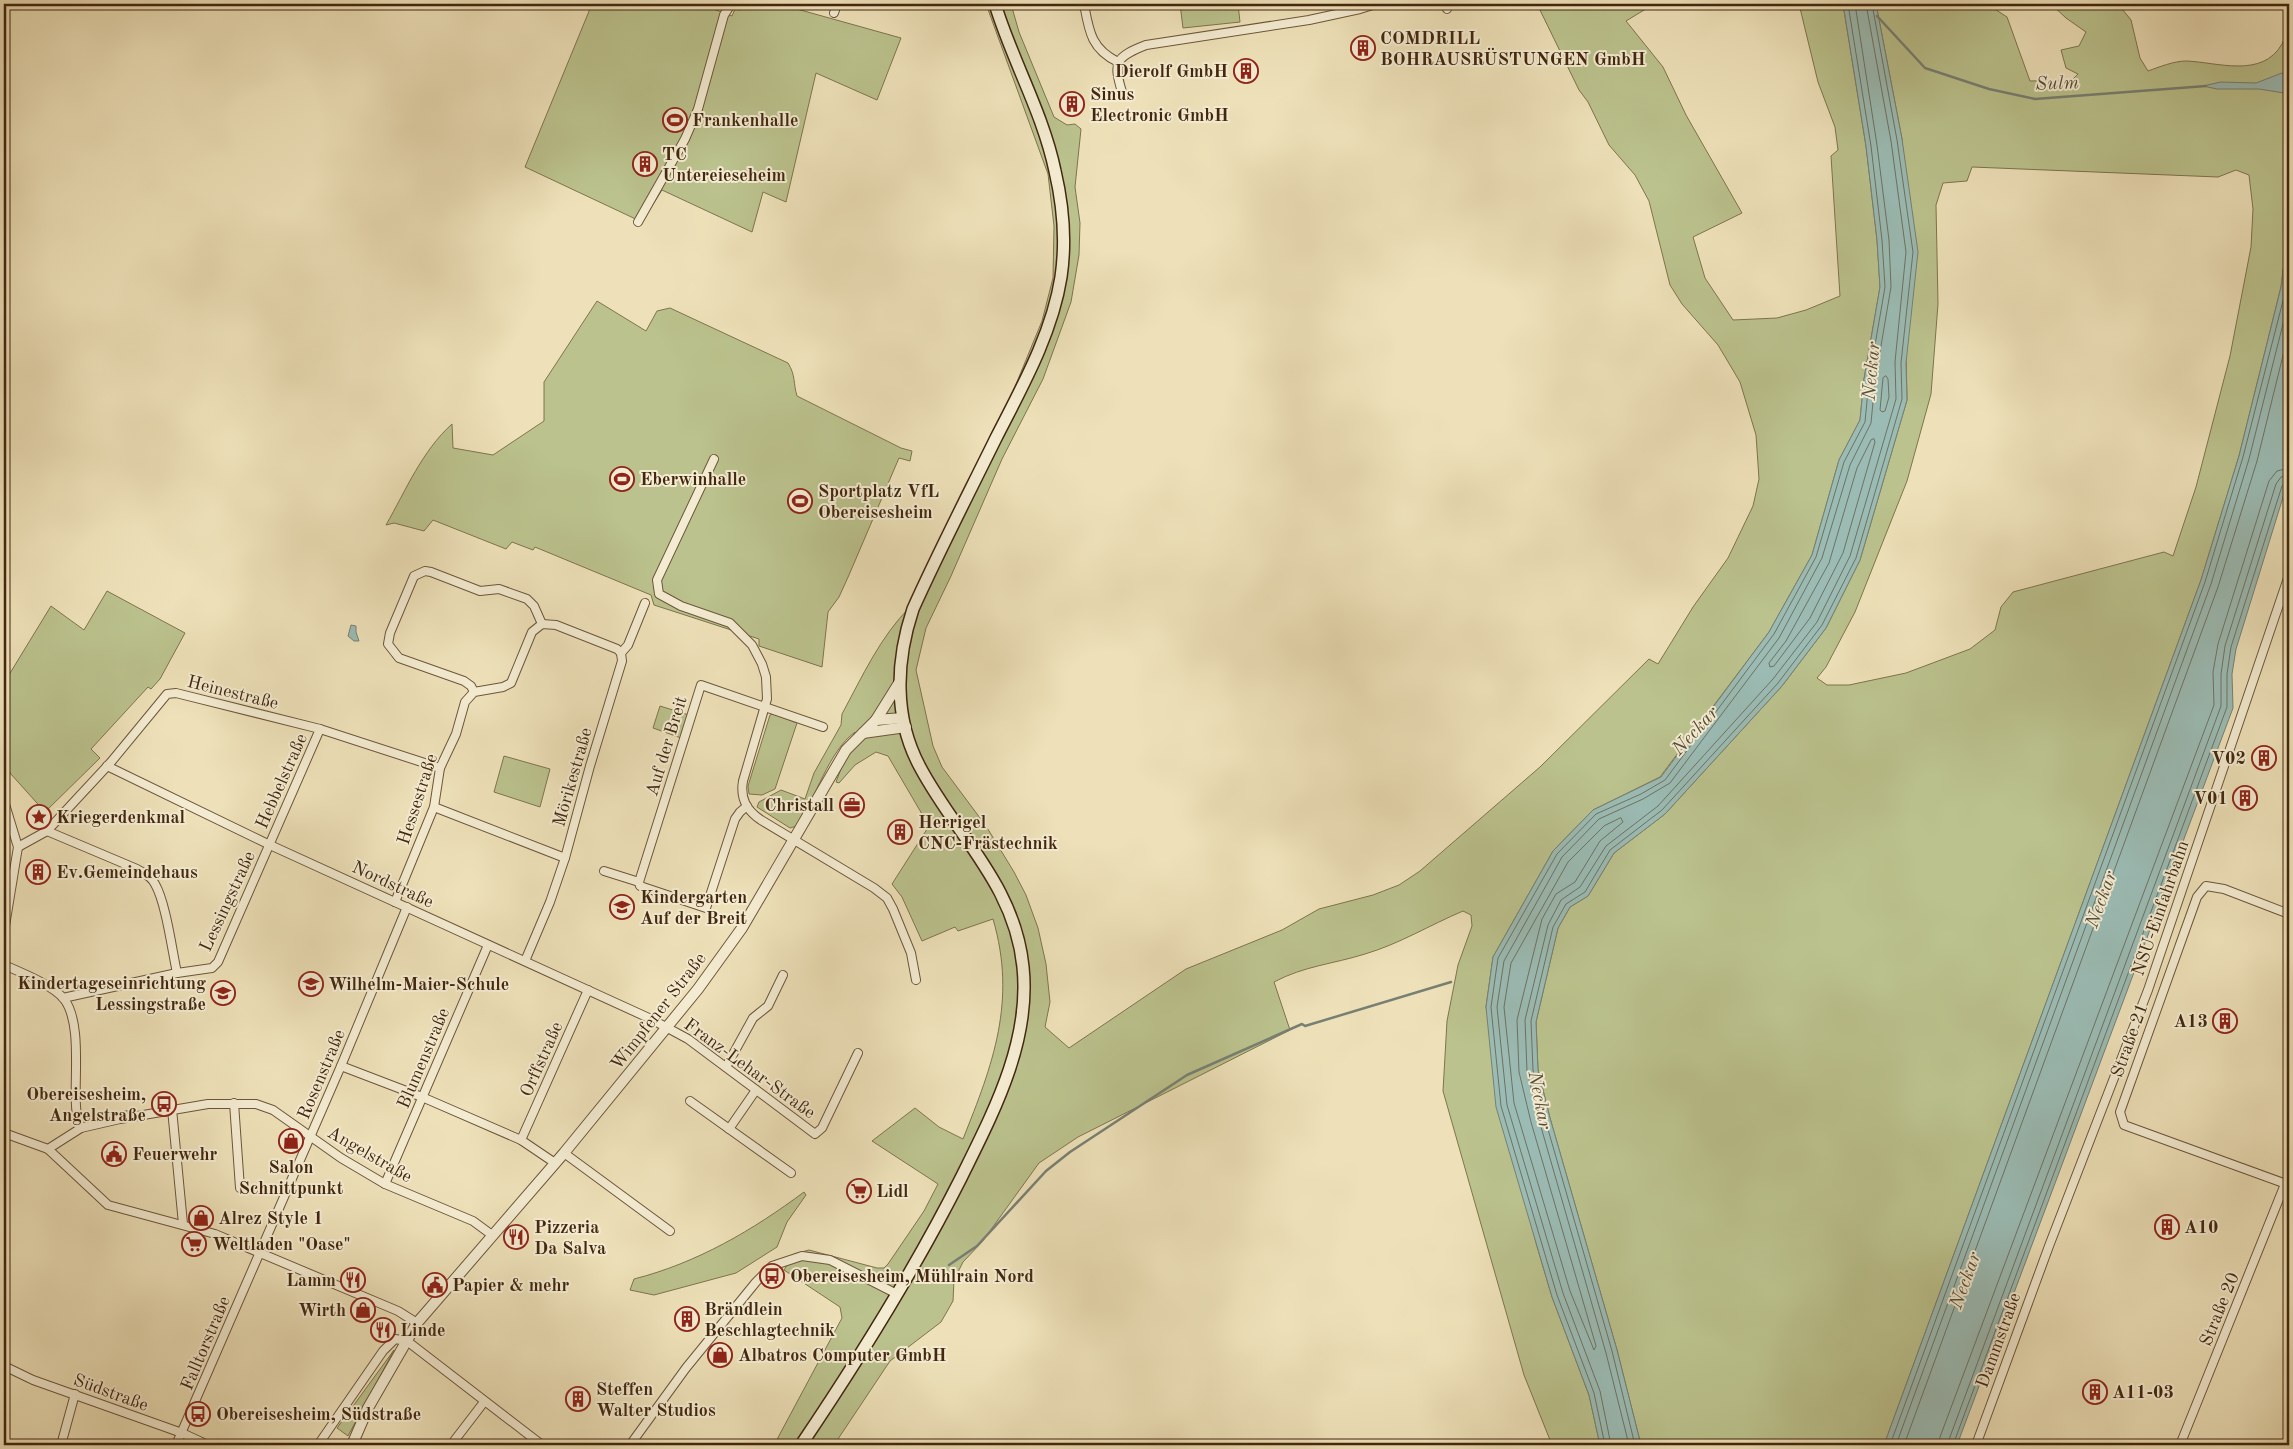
<svg xmlns="http://www.w3.org/2000/svg" width="2293" height="1449" viewBox="0 0 2293 1449" font-family="'Old Standard TT',serif">
<style>
.green{fill:#bbc28d;stroke:#7e744e;fill-rule:evenodd}
.water{fill:#9bbcb5;stroke:#778073}
.lines{fill:none;stroke-linecap:round;stroke-linejoin:round}
.shore{stroke:#6e7262;stroke-width:1}
.stream{stroke:#778073;stroke-width:2.5}
.minor-casing{stroke:#6d563a;stroke-width:10}
.tertiary-casing{stroke:#6d563a;stroke-width:12}
.secondary-casing{stroke:#42270f;stroke-width:14}
.minor{stroke:#f4ecd2;stroke-width:8}
.tertiary{stroke:#f4ecd2;stroke-width:10}
.secondary{stroke:#f4ecd2;stroke-width:11}
.labels{text-anchor:middle;stroke-width:4;stroke-linejoin:round;paint-order:stroke}
.poi-label{font-size:18px;font-weight:bold;fill:#42270f;stroke:#f4ecd2;text-anchor:start}
.street-label{font-size:18px;fill:#42270f;stroke:#f4ecd2}
.water-label{font-size:19px;font-style:italic;fill:#584c38;stroke:#f4ecd2}
</style>
<rect width="100%" height="100%" fill="#eee1b9"/>
<filter id="stains"><feTurbulence type="fractalNoise" baseFrequency=".004" numOctaves="4"/><feColorMatrix values="0 0 0 0 .2 0 0 0 0 .09 0 0 0 0 .02 0 0 0 .5 -.17"/></filter>
<radialGradient id="worn" r=".72"><stop offset=".6" stop-color="#630" stop-opacity="0"/><stop offset="1" stop-color="#630" stop-opacity=".3"/></radialGradient>
<g class="green">
<polygon points="592,4 700,4 732,16 735,9 740,10 742,4 779,4 901,38 877,100 816,73 786,202 763,192 752,232 662,190 642,222 525,167"/>
<path d="M986 4H1011L1019 32 1054 117 1067 125 1075 124 1081 129 1075 187 1080 223 1079 255 1071 302 1043 379 1002 459 951 576 926 628 916 670 933 746 942 767 986 826 1014 872 1026 895 1038 928 1046 964 1050 1002 1045 1027 1069 1048 1186 969 1282 930 1319 909 1373 895 1399 885 1420 871 1540 767 1649 659 1658 664 1693 607 1728 558 1753 506 1759 479 1756 435 1740 382 1718 345 1682 304 1670 285 1649 201 1635 175 1609 145 1588 102 1579 90 1538 6 1542 4H1654L1626 21 1663 67 1686 115 1742 213 1693 237 1705 278 1733 320 1777 318 1806 310 1840 296 1831 156 1838 150 1835 127 1818 82 1799 4H1843L1866 146 1877 240 1880 287 1864 379 1860 420 1839 460 1812 555 1769 632 1660 777 1593 810 1553 851 1493 957 1486 1007 1536 1243 1552 1297 1589 1395 1600 1445H1552L1524 1375 1443 1091 1447 1021 1458 965 1472 926 1471 915 1463 911C1430 925 1399 944 1365 954 1333 964 1304 966 1274 982L1290 1030 1078 1137 1039 1163 982 1242 963 1262 954 1280 953 1301 941 1322 890 1361 834 1445H774L842 1318 840 1307 784 1270 794 1254 809 1250 877 1268H884L888 1264 924 1211 938 1184 872 1141 915 1108 939 1127 963 1139C993 1064 1017 1001 993 919L958 931 955 927 922 941 902 897 892 884 929 826 888 756 876 752 855 765 839 783 836 782 855 732C828 752 816 798 797 826L790 828 757 807 759 802 781 790 805 799 814 773 841 725 842 714C862 677 880 637 910 607L1014 389 1042 321 1053 278 1054 226 1048 174Z"/>
<polygon points="1180,4 1238,4 1240,22 1183,28"/>
<path d="M1876 4H1987L2007 17 2030 81 2072 80 2078 74 2066 68 2061 50 2079 46 2086 32 2066 18 2051 4H2118L2131 20 2140 58 2148 71C2159 67 2174 61 2186 61 2217 62 2262 79 2282 44 2289 33 2284 13 2289 4V224L2281 287 2239 456 2201 580 1884 1445H1641L1617 1350 1550 1118 1538 1070 1536 1022 1558 928 1570 907 1588 896 1614 853 1665 814 1782 686 1826 628 1860 560 1907 400 1902 139ZM1972 167 2218 177 2236 170 2249 175 2253 209 2251 247 2230 356 2196 487 2173 556 2164 552 2013 592 2001 607 1995 630 1970 649 1906 673 1849 685H1827L1817 678 1826 667 1855 612 1907 481 1931 394 1938 304 1936 205 1943 183 1967 181Z"/>
<path d="M597 301 646 331 657 311 670 308 788 363C796 376 793 383 797 396L901 448 912 451 910 461 899 458 849 575 839 597 828 612 822 667 759 646V639L654 605 651 595 535 547 533 550 512 542 506 549 433 520 424 531 394 523 386 525C406 490 422 451 452 424L453 448 493 455 544 421V382Z"/>
<polygon points="107,591 185,633 160,679 151,689 148,687 91,749 100,758 45,812 10,773 4,758 4,683 51,606 84,630"/>
<polygon points="660,706 689,715 681,738 653,728"/>
<polygon points="773,714 797,723 775,789 762,795 749,794 748,786 770,715"/>
<polygon points="504,756 550,769 540,807 494,792"/>
<path d="M804 1192 806 1195 787 1222 777 1247 736 1273 654 1295 630 1290 634 1279C697 1263 753 1230 804 1192Z"/>
<polygon points="394,1350 348,1436 337,1428"/>
</g>
<g class="water">
<polygon points="1843,4 1876,4 1902,139 1918,252 1906,363 1907,400 1860,560 1826,628 1782,686 1665,814 1614,853 1588,896 1570,907 1558,928 1536,1022 1538,1070 1550,1118 1617,1350 1641,1445 1600,1445 1589,1395 1552,1297 1496,1107 1486,1007 1493,957 1553,851 1593,810 1661,777 1769,632 1812,555 1839,460 1860,420 1864,379 1880,287 1877,240 1866,146"/>
<polygon points="2282,73 2286,76 2284,93 2259,89 2217,89 2203,86 2221,82 2256,83"/>
<polygon points="2289,224 2289,478 2236,649 2232,674 2233,708 1957,1445 1884,1445 2201,580 2239,456 2281,287"/>
<polygon points="351,625 356,626 356,632 359,641 354,641 348,636"/>
</g>
<g class="lines">
<g class="shore">
<polygon points="1886,376 1888,379 1889,397 1885,411 1882,412 1880,410 1883,378"/>
<polygon points="1874,439 1875,442 1843,553 1810,618 1774,666 1770,667 1769,663 1786,641 1829,563 1857,468 1871,440"/>
<polygon points="1621,818 1623,822 1600,841 1575,882 1556,894 1542,919 1517,1020 1519,1072 1531,1122 1596,1346 1594,1350 1570,1291 1514,1103 1504,1007 1511,963 1568,862 1604,826"/>
<polyline points="1605,1445 1594,1393 1557,1295 1501,1106 1491,1007 1498,958 1557,854 1596,814 1641,794 1665,780 1774,634 1816,557 1844,462 1865,422 1869,380 1885,287 1882,240 1871,146 1848,4"/>
<polyline points="1611,1445 1600,1391 1563,1293 1507,1105 1497,1007 1504,961 1562,857 1599,819 1643,799 1670,783 1779,638 1822,558 1850,465 1871,423 1875,381 1891,287 1889,240 1877,145 1855,4"/>
<polyline points="1629,1445 1606,1353 1539,1120 1527,1071 1525,1020 1548,925 1561,900 1580,887 1606,846 1658,806 1773,679 1817,622 1850,556 1896,399 1895,362 1906,252 1891,141 1866,4"/>
<polyline points="1635,1445 1612,1351 1545,1119 1533,1070 1531,1021 1553,927 1566,904 1585,892 1610,850 1662,810 1778,683 1822,625 1856,558 1902,399 1901,363 1913,252 1897,140 1872,4"/>
<polyline points="1890,1445 2205,582 2243,457 2286,289 2289,262"/>
<polyline points="1896,1445 2211,584 2249,459 2289,300"/>
<polyline points="1904,1445 2218,587 2257,461 2289,331"/>
<polyline points="1939,1445 1940,1437 2214,705 2213,672 2218,644 2269,481 2277,471 2289,468"/>
<polyline points="1947,1445 2221,706 2221,674 2225,646 2276,484 2281,477 2289,475"/>
<polyline points="1953,1445 2227,707 2227,674 2231,647 2282,486 2289,481"/>
</g>
<g class="stream">
<polyline points="1877,16 1925,68 1989,89 2035,99 2206,86"/>
<polyline points="86,1113 98,1117 129,1111"/>
<polyline points="949,1265 977,1246 1046,1171 1070,1152 1187,1075 1302,1024 1305,1026 1451,982"/>
</g>
<defs>
<g id="minor">
<path d="M1084 4C1089 31 1091 49 1118 62"/>
<polyline points="1444,4 1447,9"/>
<polyline points="834,13 837,4"/>
<path d="M1122 92C1113 62 1115 57 1146 45L1309 20 1360 9 1376 4"/>
<polyline points="638,222 685,139 698,109 724,15 731,4"/>
<path d="M714 459 657 580 659 594 681 606 730 623 752 645 762 664 766 677 767 699 743 781C740 798 746 810 761 820L874 888 887 898 893 909 911 953 916 980"/>
<polyline points="474,692 471,686 464,681 399,658 388,644 390,633 414,576 425,571 431,572 480,591 499,589 527,599 534,606 542,624"/>
<polyline points="107,766 270,845 651,1019 688,1039 815,1134 822,1128 858,1053"/>
<polyline points="4,801 18,847 4,932"/>
<polyline points="747,806 740,812 735,819 706,908 640,886 639,882 701,685 823,727"/>
<polyline points="434,807 565,858"/>
<path d="M47 831 137 869C144 873 151 876 155 884 166 903 172 950 177 973"/>
<polyline points="18,847 47,831 111,762 167,694 176,693 320,729 440,768"/>
<polyline points="604,871 639,882"/>
<polyline points="395,902 434,807 440,768 456,734 465,702 474,692 503,687 511,683 532,632 542,624 556,625 617,649 621,653"/>
<polyline points="2289,914 2224,889 2206,886 2197,897 2120,1112 2124,1125 2289,1185"/>
<polyline points="525,961 550,902 565,858 590,766 622,661 621,653 628,645 645,603"/>
<path d="M4 965C20 972 53 985 64 999 82 1022 74 1077 76 1106 76 1113 79 1121 81 1128"/>
<polyline points="63,998 177,973 212,968 218,962 320,729"/>
<polyline points="341,1066 422,1097 521,1140 555,1163"/>
<polyline points="726,1067 753,1018 768,1006 783,975"/>
<polyline points="690,1101 791,1173"/>
<polyline points="234,1103 240,1188"/>
<polyline points="172,1109 183,1224"/>
<polyline points="729,1129 756,1090"/>
<polyline points="4,1133 48,1149 108,1205 215,1234 398,1311 417,1323"/>
<polyline points="521,1140 588,990"/>
<polyline points="48,1149 81,1128 120,1119 208,1104 256,1104 273,1110 341,1158 385,1184 473,1221 492,1235"/>
<polyline points="564,1153 670,1231"/>
<polyline points="385,1184 488,945"/>
<polyline points="4,1366 33,1380 182,1433 208,1445"/>
<polyline points="61,1445 75,1394"/>
<polyline points="176,1445 341,1066 407,907"/>
<polyline points="318,1445 383,1351 395,1339 407,1341 542,1445"/>
<polyline points="451,1445 484,1402"/>
<polyline points="630,1445 686,1368 756,1282 772,1266 802,1256 830,1260 897,1294"/>
<polyline points="1976,1445 2049,1246 2148,990 2289,575"/>
<polyline points="2180,1445 2285,1184"/>
</g>
<g id="tertiary">
<polyline points="876,720 903,718"/>
<polyline points="863,733 906,727"/>
<polyline points="352,1445 368,1408 417,1323 564,1153 698,989 742,928 846,750 876,720 899,683"/>
</g>
<path id="secondary" d="M801 1445C859 1359 914 1271 961 1178 993 1113 1031 1042 1023 967 1015 885 956 835 920 767 893 717 896 660 913 609 939 551 968 495 996 438 1022 387 1052 334 1061 277 1066 243 1063 205 1055 171 1043 113 1012 60 995 4"/>
</defs>
<use href="#minor" class="minor-casing"/>
<use href="#tertiary" class="tertiary-casing"/>
<use href="#secondary" class="secondary-casing"/>
<use href="#minor" class="minor"/>
<use href="#tertiary" class="tertiary"/>
<use href="#secondary" class="secondary"/>
</g>
<defs>
<symbol id="building-ring" viewBox="-11 -11 22 22"><circle r="9.5" fill="#f4ecd2" stroke="#8f2418" stroke-width="1.5"/><path d="M-4-6H4V6H1V3H-1V6H-4ZM-2.5-4.3h1.7v1.8h-1.7ZM.8-4.3h1.7v1.8H.8ZM-2.5-1h1.7V.8h-1.7ZM.8-1h1.7V.8H.8Z" fill="#8f2418"/></symbol>
<symbol id="stadium-ring" viewBox="-11 -11 22 22"><circle r="9.5" fill="#f4ecd2" stroke="#8f2418" stroke-width="1.5"/><path d="M0-5a6.5 5 0 1 0 0 10a6.5 5 0 1 0 0-10ZM-3.5-1.8h7v3.6h-7Z" fill="#8f2418"/></symbol>
<symbol id="office-ring" viewBox="-11 -11 22 22"><circle r="9.5" fill="#f4ecd2" stroke="#8f2418" stroke-width="1.5"/><path d="M-6-3h4V-5.5h4V-3h4V5H-6ZM-1-4.5V-3h2v-1.5ZM-6 0V1H6V0Z" fill="#8f2418"/></symbol>
<symbol id="sight-ring" viewBox="-11 -11 22 22"><circle r="9.5" fill="#f4ecd2" stroke="#8f2418" stroke-width="1.5"/><path d="M0-6L1.8-2.2L6-1.7L2.9 1.2L3.7 5.4L0 3.3L-3.7 5.4L-2.9 1.2L-6-1.7L-1.8-2.2Z" fill="#8f2418"/></symbol>
<symbol id="school-ring" viewBox="-11 -11 22 22"><circle r="9.5" fill="#f4ecd2" stroke="#8f2418" stroke-width="1.5"/><path d="M0-5L7-2L0 1L-7-2ZM-4 1L0 2.5L4 1V4Q0 6-4 4Z" fill="#8f2418"/></symbol>
<symbol id="bus-ring" viewBox="-11 -11 22 22"><circle r="9.5" fill="#f4ecd2" stroke="#8f2418" stroke-width="1.5"/><path d="M-5-6H5V4H4V6H2V4H-2V6H-4V4H-5ZM-3.5-4V0h7V-4ZM-3.5 1.2v1.5H-2V1.2ZM2 1.2v1.5H3.5V1.2Z" fill="#8f2418"/></symbol>
<symbol id="shop-ring" viewBox="-11 -11 22 22"><circle r="9.5" fill="#f4ecd2" stroke="#8f2418" stroke-width="1.5"/><path d="M-5-2.5h2.3a2.7 3.5 0 0 1 5.4 0H5L5.5 6h-11ZM-1.5-2.5h3a1.5 2.3 0 0 0-3 0Z" fill="#8f2418"/></symbol>
<symbol id="civic-ring" viewBox="-11 -11 22 22"><circle r="9.5" fill="#f4ecd2" stroke="#8f2418" stroke-width="1.5"/><path d="M-.6-6.5H3V-4.5H.6V-3L4-1V1h2V6H-6V1h2V-1L-.6-3ZM-1.2 2.5V6h2.4V2.5Z" fill="#8f2418"/></symbol>
<symbol id="supermarket-ring" viewBox="-11 -11 22 22"><circle r="9.5" fill="#f4ecd2" stroke="#8f2418" stroke-width="1.5"/><path d="M-6-5.5h2.5l.6 2H6L4.5 2H-2.5L-4.4-4H-6ZM-1.5 3.2a1.3 1.3 0 1 0 .1 0ZM3 3.2a1.3 1.3 0 1 0 .1 0Z" fill="#8f2418"/></symbol>
<symbol id="restaurant-ring" viewBox="-11 -11 22 22"><circle r="9.5" fill="#f4ecd2" stroke="#8f2418" stroke-width="1.5"/><path d="M-5-6h1v4h1v-4h1v4h1v-4h1v5L-1.5 .5V6h-2V.5L-5-1ZM5-6V6H3V1.5H1.5Q1.5-4 5-6Z" fill="#8f2418"/></symbol>
</defs>
<g fill-rule="evenodd">
<use href="#building-ring" x="1349" y="34" width="28" height="28"/>
<use href="#building-ring" x="1232" y="57" width="28" height="28"/>
<use href="#building-ring" x="1058" y="90" width="28" height="28"/>
<use href="#stadium-ring" x="661" y="106" width="28" height="28"/>
<use href="#building-ring" x="631" y="150" width="28" height="28"/>
<use href="#stadium-ring" x="608" y="465" width="28" height="28"/>
<use href="#stadium-ring" x="786" y="487" width="28" height="28"/>
<use href="#building-ring" x="2250" y="744" width="28" height="28"/>
<use href="#building-ring" x="2231" y="784" width="28" height="28"/>
<use href="#office-ring" x="838" y="791" width="28" height="28"/>
<use href="#sight-ring" x="25" y="803" width="28" height="28"/>
<use href="#building-ring" x="886" y="818" width="28" height="28"/>
<use href="#building-ring" x="24" y="858" width="28" height="28"/>
<use href="#school-ring" x="608" y="893" width="28" height="28"/>
<use href="#school-ring" x="297" y="970" width="28" height="28"/>
<use href="#school-ring" x="209" y="979" width="28" height="28"/>
<use href="#building-ring" x="2211" y="1007" width="28" height="28"/>
<use href="#bus-ring" x="150" y="1090" width="28" height="28"/>
<use href="#shop-ring" x="277" y="1127" width="28" height="28"/>
<use href="#civic-ring" x="100" y="1140" width="28" height="28"/>
<use href="#supermarket-ring" x="845" y="1177" width="28" height="28"/>
<use href="#shop-ring" x="187" y="1204" width="28" height="28"/>
<use href="#building-ring" x="2153" y="1213" width="28" height="28"/>
<use href="#restaurant-ring" x="502" y="1223" width="28" height="28"/>
<use href="#supermarket-ring" x="180" y="1230" width="28" height="28"/>
<use href="#bus-ring" x="758" y="1262" width="28" height="28"/>
<use href="#restaurant-ring" x="339" y="1266" width="28" height="28"/>
<use href="#civic-ring" x="421" y="1271" width="28" height="28"/>
<use href="#shop-ring" x="349" y="1296" width="28" height="28"/>
<use href="#building-ring" x="673" y="1305" width="28" height="28"/>
<use href="#restaurant-ring" x="369" y="1316" width="28" height="28"/>
<use href="#shop-ring" x="706" y="1341" width="28" height="28"/>
<use href="#building-ring" x="2081" y="1378" width="28" height="28"/>
<use href="#building-ring" x="564" y="1385" width="28" height="28"/>
<use href="#bus-ring" x="184" y="1400" width="28" height="28"/>
</g>
<g class="labels">
<g class="poi-label">
<text x="1380" y="44">COMDRILL<tspan x="1380" dy="21">BOHRAUSRÜSTUNGEN GmbH</tspan></text>
<text x="1228" y="77" text-anchor="end">Dierolf GmbH</text>
<text x="1090" y="100">Sinus<tspan x="1090" dy="21">Electronic GmbH</tspan></text>
<text x="692" y="126">Frankenhalle</text>
<text x="662" y="160">TC<tspan x="662" dy="21">Untereieseheim</tspan></text>
<text x="640" y="485">Eberwinhalle</text>
<text x="818" y="497">Sportplatz VfL<tspan x="818" dy="21">Obereisesheim</tspan></text>
<text x="2246" y="764" text-anchor="end">V02</text>
<text x="2228" y="804" text-anchor="end">V01</text>
<text x="834" y="811" text-anchor="end">Christall</text>
<text x="56" y="823">Kriegerdenkmal</text>
<text x="918" y="828">Herrigel<tspan x="918" dy="21">CNC-Frästechnik</tspan></text>
<text x="56" y="878">Ev.Gemeindehaus</text>
<text x="640" y="903">Kindergarten<tspan x="640" dy="21">Auf der Breit</tspan></text>
<text x="206" y="989" text-anchor="end">Kindertageseinrichtung<tspan x="206" dy="21">Lessingstraße</tspan></text>
<text x="328" y="990">Wilhelm-Maier-Schule</text>
<text x="2208" y="1027" text-anchor="end">A13</text>
<text x="146" y="1100" text-anchor="end">Obereisesheim,<tspan x="146" dy="21">Angelstraße</tspan></text>
<text x="132" y="1160">Feuerwehr</text>
<text x="291" y="1173" text-anchor="middle">Salon<tspan x="291" dy="21">Schnittpunkt</tspan></text>
<text x="876" y="1197">Lidl</text>
<text x="218" y="1224">Alrez Style 1</text>
<text x="534" y="1233">Pizzeria<tspan x="534" dy="21">Da Salva</tspan></text>
<text x="2184" y="1233">A10</text>
<text x="212" y="1250">Weltladen "Oase"</text>
<text x="790" y="1282">Obereisesheim, Mühlrain Nord</text>
<text x="336" y="1286" text-anchor="end">Lamm</text>
<text x="452" y="1291">Papier &amp; mehr</text>
<text x="704" y="1315">Brändlein<tspan x="704" dy="21">Beschlagtechnik</tspan></text>
<text x="346" y="1316" text-anchor="end">Wirth</text>
<text x="400" y="1336">Linde</text>
<text x="738" y="1361">Albatros Computer GmbH</text>
<text x="596" y="1395">Steffen<tspan x="596" dy="21">Walter Studios</tspan></text>
<text x="2112" y="1398">A11-03</text>
<text x="216" y="1420">Obereisesheim, Südstraße</text>
</g>
<g class="street-label">
<text transform="translate(233 692) rotate(14)" y="6">Heinestraße</text>
<text transform="translate(666 746) rotate(-73)" y="6">Auf der Breit</text>
<text transform="translate(572 777) rotate(-74)" y="6">Mörikestraße</text>
<text transform="translate(281 781) rotate(-66)" y="6">Hebbelstraße</text>
<text transform="translate(417 799) rotate(-72)" y="6">Hessestraße</text>
<text transform="translate(393 884) rotate(25)" y="6">Nordstraße</text>
<text transform="translate(227 901) rotate(-65)" y="6">Lessingstraße</text>
<text transform="translate(2160 908) rotate(-71)" y="6">NSU-Einfahrbahn</text>
<text transform="translate(658 1011) rotate(-52)" y="6">Wimpfener Straße</text>
<text transform="translate(2129 1040) rotate(-70)" y="6">Straße 21</text>
<text transform="translate(423 1058) rotate(-67)" y="6">Blumenstraße</text>
<text transform="translate(541 1059) rotate(-66)" y="6">Orffstraße</text>
<text transform="translate(750 1068) rotate(36)" y="6">Franz-Lehar-Straße</text>
<text transform="translate(321 1074) rotate(-67)" y="6">Rosenstraße</text>
<text transform="translate(370 1154) rotate(30)" y="6">Angelstraße</text>
<text transform="translate(2219 1309) rotate(-68)" y="6">Straße 20</text>
<text transform="translate(1998 1340) rotate(-70)" y="6">Dammstraße</text>
<text transform="translate(205 1343) rotate(-67)" y="6">Falltorstraße</text>
<text transform="translate(111 1392) rotate(20)" y="6">Südstraße</text>
</g>
<g class="water-label">
<text transform="translate(2057 82) rotate(-2)" y="7">Sulm</text>
<text transform="translate(1870 371) rotate(-85)" y="7">Neckar</text>
<text transform="translate(1694 730) rotate(-47)" y="7">Neckar</text>
<text transform="translate(2100 899) rotate(-70)" y="7">Neckar</text>
<text transform="translate(1541 1100) rotate(79)" y="7">Neckar</text>
<text transform="translate(1964 1280) rotate(-70)" y="7">Neckar</text>
</g>
</g>
<rect width="2293" height="1449" fill="none" stroke="#eee1b9" stroke-width="20"/>
<rect x="5" y="5" width="2283" height="1439" fill="none" stroke="#42270f" stroke-width="2.5"/>
<rect x="10" y="10" width="2273" height="1429" fill="none" stroke="#42270f"/>
<rect width="100%" height="100%" filter="url(#stains)"/>
<rect width="100%" height="100%" fill="url(#worn)"/>
</svg>
